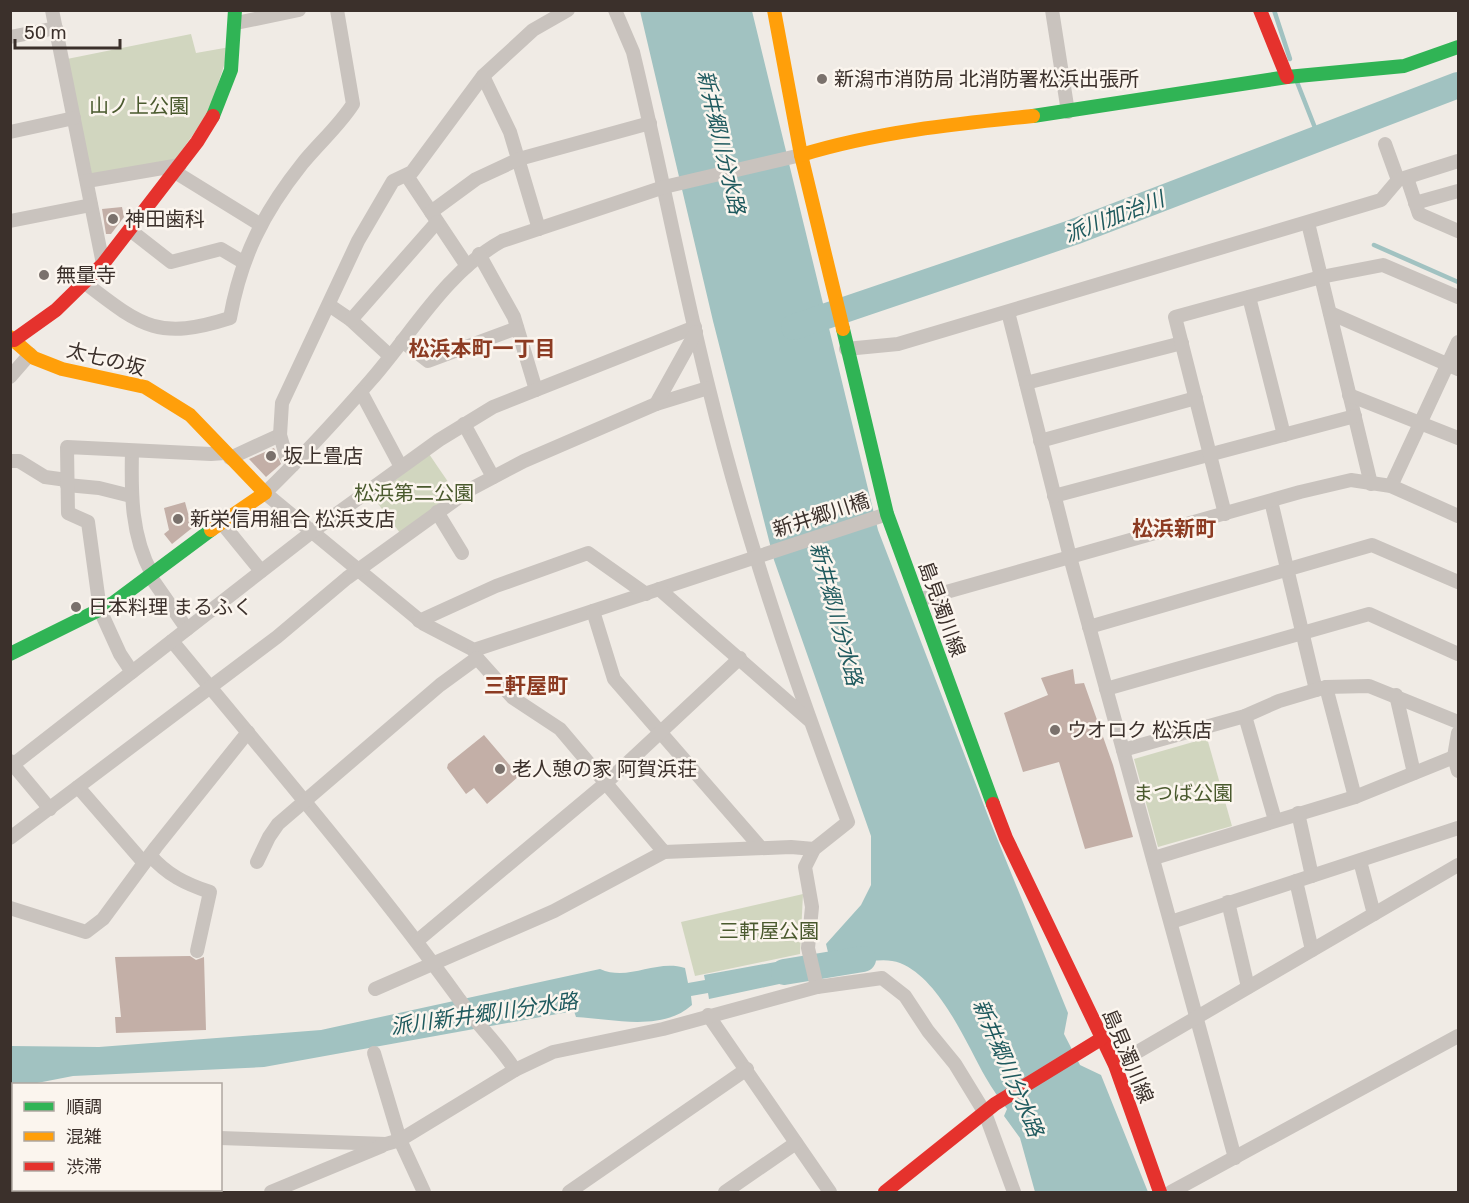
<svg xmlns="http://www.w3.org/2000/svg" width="1469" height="1203" viewBox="0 0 1469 1203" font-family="Rubik,'Noto Sans JP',sans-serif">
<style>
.green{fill:#d1d6bf}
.water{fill:#a1c2c1}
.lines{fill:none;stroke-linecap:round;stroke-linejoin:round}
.stream{stroke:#a1c2c1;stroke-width:4.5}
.river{stroke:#a1c2c1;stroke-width:26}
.building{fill:#c3afa7}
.street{stroke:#c9c3be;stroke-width:14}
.fast{stroke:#30b455;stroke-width:14}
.slow{stroke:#ff9f0a;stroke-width:14}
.jam{stroke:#e5322d;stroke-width:14}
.poi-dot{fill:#7a716c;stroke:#fbf5ee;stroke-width:2}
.labels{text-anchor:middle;stroke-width:5;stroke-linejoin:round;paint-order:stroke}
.poi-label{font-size:20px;fill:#3b302b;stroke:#fbf5ee;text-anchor:start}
.park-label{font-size:20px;fill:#4a5a2e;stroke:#fbf5ee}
.street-label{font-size:20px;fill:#3b302b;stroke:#fbf5ee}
.water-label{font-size:21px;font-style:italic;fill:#1f5a5e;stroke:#fbf5ee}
.neighbourhood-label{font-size:21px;font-weight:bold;fill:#8c3b22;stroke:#fbf5ee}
</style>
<rect width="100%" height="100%" fill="#f0ebe5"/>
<g class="green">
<polygon points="191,34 196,53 230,47 209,112 175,160 90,176 67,59"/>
<polygon points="429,454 455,492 400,533 373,497"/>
<polygon points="1207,738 1232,826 1158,847 1134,759"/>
<polygon points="803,894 800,954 695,976 681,922"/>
</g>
<g class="water">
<path d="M640 11H752L878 530 990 821 1068 1013 1064 1034 1080 1065 1101 1075 1148 1192H1035L1020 1138 1004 1116 1007 1109C1000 1099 992 1089 986 1078 966 1043 940 979 900 963 881 955 851 966 832 969L826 944 861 905 871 885V836L774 560 713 321Z"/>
<path d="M803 957 807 978 709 999 708 993 691 996 692 1005C662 1032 613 1019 576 1017L574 1011 264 1067 73 1076 32 1084 11 1085V1046L99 1047 321 1030 600 969C629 982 655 959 685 968L688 983 705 980 704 975Z"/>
</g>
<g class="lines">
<g class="stream">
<polyline points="1274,10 1290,59"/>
<polyline points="1297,82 1319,138"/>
<polyline points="1374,245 1458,282"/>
</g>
<g class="river">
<polyline points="794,327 1074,232 1458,85"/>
<polyline points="784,972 863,959"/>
</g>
</g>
<g class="building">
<polygon points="122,207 124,217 111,234 106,234 102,209"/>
<polygon points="274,448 281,464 266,477 249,459"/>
<polygon points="185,502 192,528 172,544 164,534 169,530 164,508"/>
<polygon points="1073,669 1075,684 1084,683 1113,765 1133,837 1085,849 1059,762 1023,772 1004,713 1048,695 1041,678"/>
<polygon points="484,735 519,776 487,804 474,788 466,794 447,768 448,764"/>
<polygon points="190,956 196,960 204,957 206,1030 116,1033 115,1017 121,1017 115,957"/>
</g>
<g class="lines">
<g class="street">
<polyline points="52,10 103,264"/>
<path d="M615 10 633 52C660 164 681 277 709 389 745 536 794 680 848 822L814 849 805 867 812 907 808 948 817 987"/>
<polyline points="1052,10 1068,112"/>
<polyline points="236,23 299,10"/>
<polyline points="10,37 56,28"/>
<polyline points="483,76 510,132 539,229"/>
<polyline points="10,132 74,118"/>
<polyline points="1385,144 1398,180"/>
<path d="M801 155 664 187 502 241C446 272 413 332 371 380 337 419 302 457 265 493L424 624 474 650 887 514"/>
<polyline points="175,172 261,225"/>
<polyline points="407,176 467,266"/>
<polyline points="1407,178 1419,214 1458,231"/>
<polyline points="87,181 180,165"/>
<polyline points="1415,203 1458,191"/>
<polyline points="431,212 476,179 519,159 650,123"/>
<polyline points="10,221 91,205"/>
<polyline points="1308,223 1371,484"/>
<polyline points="130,230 171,262 221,249 243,262"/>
<polyline points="479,254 514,317 536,390"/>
<path d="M85 283C141 326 158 341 230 318 241 257 263 213 302 164 318 144 339 126 353 104L337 10"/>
<polyline points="1249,297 1284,435"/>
<polyline points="329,305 351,320 390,356"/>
<polyline points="1008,312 1070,557 1235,1158"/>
<polyline points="1330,313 1458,369"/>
<polyline points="351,320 437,222"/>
<polyline points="402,341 428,361 517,328"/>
<polyline points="846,349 898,344 1381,200 1398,180 1458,161"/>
<polyline points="10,377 30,354"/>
<polyline points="1026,383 1182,343"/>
<polyline points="361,392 401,467"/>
<polyline points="1349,395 1458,438"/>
<polyline points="656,404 708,388"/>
<polyline points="464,424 493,477"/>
<polyline points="1040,441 1196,398"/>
<path d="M132 451C131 493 131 536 152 574"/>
<polyline points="230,458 280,435"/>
<polyline points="10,461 19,461 45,477 67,480"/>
<polyline points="293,465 286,456 280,435 282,403 358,241 393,181 412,172 483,76 533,30 568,10"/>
<polyline points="67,485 99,488 131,496"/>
<polyline points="1391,486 1458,342"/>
<polyline points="1054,496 1355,416"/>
<polyline points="1271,501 1316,690"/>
<polyline points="437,512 462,553"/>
<polyline points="1225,514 1175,317 1321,277 1383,265 1458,297"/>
<polyline points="221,522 261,571"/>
<polyline points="150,576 187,629"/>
<polyline points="659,589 809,720"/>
<polyline points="918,600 1300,492 1351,480 1391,486 1458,516"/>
<polyline points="593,611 614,679 761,848"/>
<polyline points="419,621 496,586 588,553 646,594"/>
<polyline points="1089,627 1372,545 1458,582"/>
<path d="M172 641C269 759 369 875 459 999 476 1024 499 1044 515 1070"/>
<polyline points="474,650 477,658 513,698 560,729 664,852 791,847 814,849"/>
<polyline points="132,672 120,654 100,610 88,522 68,513 67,447 211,454 225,453"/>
<polyline points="1326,687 1355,797"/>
<polyline points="1106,689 1369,614 1458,654"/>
<polyline points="1396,695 1414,773"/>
<polyline points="1245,716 1275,820"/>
<polyline points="1458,733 1454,757 1458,771"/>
<polyline points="1123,750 1245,716 1279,701 1326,687 1369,686 1458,722"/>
<polyline points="10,761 50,809"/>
<polyline points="10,767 313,531 439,440 493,407 695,327"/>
<polyline points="78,787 144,863"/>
<polyline points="1298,813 1312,876"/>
<polyline points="10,838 277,637 347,578 469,490 524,461 656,404 696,332"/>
<path d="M150 855C167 875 186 884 210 892L197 951"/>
<polyline points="1154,858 1355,797 1454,757"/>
<polyline points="1360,861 1374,914"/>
<polyline points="257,862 269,837 278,824 440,685 477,658"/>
<polyline points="1296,881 1312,950"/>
<polyline points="1228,902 1248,987"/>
<polyline points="10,908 86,932 103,919 156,847 248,732"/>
<polyline points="1171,922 1458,828"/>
<polyline points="417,941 607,782 740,658"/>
<polyline points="375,989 554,911 664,852"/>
<polyline points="708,1015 830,1192"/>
<polyline points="374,1053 400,1140 424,1192"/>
<polyline points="1115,1065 1458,865"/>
<polyline points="10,1126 14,1126"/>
<polyline points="220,1138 386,1144 400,1140 515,1070 553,1052 663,1029 817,987 882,978 905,996 928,1031 955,1064 985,1113 1014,1192"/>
<polyline points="182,1190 183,1192"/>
<polyline points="68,1192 76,1190"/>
<polyline points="271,1192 382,1146"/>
<polyline points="569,1192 747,1069"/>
<polyline points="725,1192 796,1143"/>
<polyline points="1171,1192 1458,1036"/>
</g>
<g class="fast">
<polyline points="213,116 231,70 235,10"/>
<polyline points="1033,116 1287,77 1404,66 1458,47"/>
<polyline points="843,329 887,514 993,804"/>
<polyline points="10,654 113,603 211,530"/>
</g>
<g class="slow">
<polyline points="774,10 801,155 843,329"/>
<path d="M801 155C876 132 954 124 1033 116"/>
<polyline points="10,337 34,358 62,369 145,387 190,415 265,493 211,530"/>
</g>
<g class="jam">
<polyline points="1260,10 1287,77"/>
<polyline points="14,340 56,310 103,264 197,142 213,116"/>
<polyline points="993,804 1006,838 1115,1065 1160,1192"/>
<polyline points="885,1192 995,1104 1101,1039"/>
</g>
</g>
<g class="poi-dot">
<circle cx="822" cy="79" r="6"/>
<circle cx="113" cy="219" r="6"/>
<circle cx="44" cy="275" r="6"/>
<circle cx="271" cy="456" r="6"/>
<circle cx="178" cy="519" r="6"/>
<circle cx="76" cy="607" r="6"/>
<circle cx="1055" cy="730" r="6"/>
<circle cx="500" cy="769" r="6"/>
</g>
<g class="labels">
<g class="poi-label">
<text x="834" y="86">新潟市消防局 北消防署松浜出張所</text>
<text x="125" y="226">神田歯科</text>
<text x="56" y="282">無量寺</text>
<text x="283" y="463">坂上畳店</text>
<text x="190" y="526">新栄信用組合 松浜支店</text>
<text x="88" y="614">日本料理 まるふく</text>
<text x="1067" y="737">ウオロク 松浜店</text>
<text x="512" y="776">老人憩の家 阿賀浜荘</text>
</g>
<g class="park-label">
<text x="139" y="113">山ノ上公園</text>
<text x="414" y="500">松浜第二公園</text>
<text x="1183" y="800">まつば公園</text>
<text x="769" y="938">三軒屋公園</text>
</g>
<g class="street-label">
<text transform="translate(106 359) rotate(14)" y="7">太七の坂</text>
<text transform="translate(821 515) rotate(-18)" y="7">新井郷川橋</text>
<text transform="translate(942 609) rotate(70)" y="7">島見濁川線</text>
<text transform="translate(1128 1056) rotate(67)" y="7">島見濁川線</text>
</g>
<g class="water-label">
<text transform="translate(721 142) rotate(77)" y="7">新井郷川分水路</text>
<text transform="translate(1114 217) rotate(-21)" y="7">派川加治川</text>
<text transform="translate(836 614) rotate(75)" y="7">新井郷川分水路</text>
<text transform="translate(484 1014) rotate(-8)" y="7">派川新井郷川分水路</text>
<text transform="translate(1008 1068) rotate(67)" y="7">新井郷川分水路</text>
</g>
<g class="neighbourhood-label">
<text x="482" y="356">松浜本町一丁目</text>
<text x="1174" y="536">松浜新町</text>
<text x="526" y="693">三軒屋町</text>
</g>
</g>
<rect width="1469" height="1203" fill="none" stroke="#3b302b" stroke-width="24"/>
<rect x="12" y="1083" width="210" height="108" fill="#fbf5ee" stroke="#aea6a0" stroke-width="1.5"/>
<rect x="24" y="1102" width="30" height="9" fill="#30b455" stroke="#aea6a0" stroke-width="1.5"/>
<text x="66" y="1113" font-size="18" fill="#3b302b">順調</text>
<rect x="24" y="1132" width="30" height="9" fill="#ff9f0a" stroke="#aea6a0" stroke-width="1.5"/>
<text x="66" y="1143" font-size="18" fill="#3b302b">混雑</text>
<rect x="24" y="1162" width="30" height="9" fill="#e5322d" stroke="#aea6a0" stroke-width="1.5"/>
<text x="66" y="1173" font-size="18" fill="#3b302b">渋滞</text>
<path d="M15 39v9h105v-9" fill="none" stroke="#3b302b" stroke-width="3"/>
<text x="24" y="39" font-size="18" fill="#3b302b" stroke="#fbf5ee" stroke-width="4.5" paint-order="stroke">50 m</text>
</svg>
